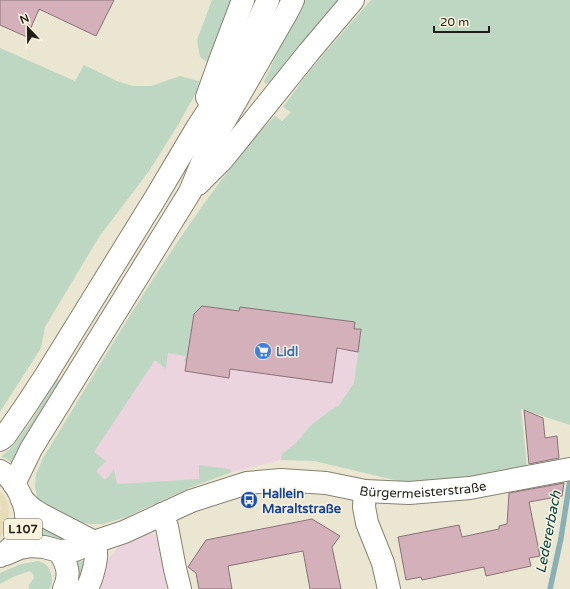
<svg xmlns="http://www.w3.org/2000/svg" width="570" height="589" viewBox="0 0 570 589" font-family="'Varela Round',sans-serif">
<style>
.commercial{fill:#ecd4df}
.green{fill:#bdd7c3}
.sand{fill:#e6dcb7}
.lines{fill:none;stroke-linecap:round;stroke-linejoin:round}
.stream{stroke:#89b1b5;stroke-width:5.5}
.building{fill:#d4b0ba;stroke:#887278}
.minor-casing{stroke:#86826f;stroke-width:24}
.major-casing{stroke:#86826f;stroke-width:24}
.highway-casing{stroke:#86826f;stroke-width:24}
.minor{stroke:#fff;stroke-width:22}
.major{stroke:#fff;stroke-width:22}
.highway{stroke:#fff;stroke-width:22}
.labels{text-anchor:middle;stroke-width:3;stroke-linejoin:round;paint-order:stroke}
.shield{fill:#f9f3de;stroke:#625f53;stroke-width:1}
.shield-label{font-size:12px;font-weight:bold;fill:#211f17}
.shop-label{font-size:13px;font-weight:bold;fill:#366cbe;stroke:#f9f3de;text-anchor:start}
.street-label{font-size:13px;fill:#211f17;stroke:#f9f3de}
.transit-label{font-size:13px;font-weight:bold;fill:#164399;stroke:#f9f3de;text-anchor:start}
.water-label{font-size:14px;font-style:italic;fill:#04454a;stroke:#f9f3de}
</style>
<rect width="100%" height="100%" fill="#ebe6d1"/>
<g class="commercial">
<polygon points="197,277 362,319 354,383 339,405 328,412 310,426 296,443 282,454 281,460 225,474 189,488 126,517 103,524 62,482"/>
<polygon points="147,533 154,534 157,539 161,548 167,589 95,589 107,561 119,546"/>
</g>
<g class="green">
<polygon points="212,0 232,0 211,65 200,57 197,40"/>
<polygon points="303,0 338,0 297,49 270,82 266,84 264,82 266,77"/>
<path d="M371 0H570V425L521 409 527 467 464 477 403 482 314 461 281 460 282 454 296 443 310 426 328 412 339 405 354 383 361 330 354 329 355 322 240 307 238 320 214 317 216 308 202 306 194 314 187 362H184L185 356 168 353 166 369 155 360 94 452 106 461 96 471 105 480 114 470 117 484 199 479V465L229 469 232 472 189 488 126 517 103 524H91L75 522 60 518 38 500 35 487 36 474 43 458C106 356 165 251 239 157 250 143 263 129 275 116L282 121 291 112 283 107 311 69Z"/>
<polygon points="0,48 75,81 84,65 117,81 133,86 151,86 180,76 202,82 178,125 149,171 99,237 45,327 41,348 0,412"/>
<polygon points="57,379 60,381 33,425 13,464 7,459 1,457 13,446 30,423"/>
<polygon points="37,523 56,532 70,543 52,537 32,537"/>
<polygon points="80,560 84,562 85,567 76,589 76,564 78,561"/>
<path d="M38 561C50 564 52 572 52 584L49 589H29V585L34 578 33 574 30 571 13 577 0 584V573L21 564Z"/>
</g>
<path class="sand" d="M0 491C13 505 11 523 0 537V512L1 508 0 503Z"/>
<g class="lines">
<polyline class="stream" points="550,589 561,538 570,480"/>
</g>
<g class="building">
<polygon points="0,0 114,0 96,36 39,9 27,37 0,25"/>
<polygon points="202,306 239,311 240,307 355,322 354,329 361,329 358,352 337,348 332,383 230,369 229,378 185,371 194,314"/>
<polygon points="524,410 543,418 545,438 557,436 559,458 529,464"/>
<polygon points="564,483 562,496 529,502 540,556 529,558 531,566 486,576 484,567 422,580 421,577 406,580 398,537 459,525 462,537 499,529 499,526 507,524 509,493"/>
<polygon points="312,519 340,536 332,547 341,589 310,589 303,551 228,566 232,589 199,589 196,573 188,567 206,540"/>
</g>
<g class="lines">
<defs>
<g id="minor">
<polyline points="365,491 364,507 367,523 383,563 389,589"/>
<polyline points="22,499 31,508 42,515 94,542"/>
<polyline points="162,514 167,527 175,569 180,589"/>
<path d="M59 551C67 564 71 574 64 589"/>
<path id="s1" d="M6 554 20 548 31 546 44 547 59 551 75 550 94 542 124 532 191 501 247 483 281 480 326 483 365 491 409 493 470 488 570 469"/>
<path d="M86 589C91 583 95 566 96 558 97 553 95 547 94 542"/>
</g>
<path id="major" d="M0 471C15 478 28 505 26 522 24 534 11 551 0 556"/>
<g id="highway">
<polyline points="207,97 221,58 243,0"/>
<polyline points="198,184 222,160 309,52 353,0"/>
<polyline points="0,440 5,436 25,407 46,375 156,197 197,128 239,63 268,0"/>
<polyline points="14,484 31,449 190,192 206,153 287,12 293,0"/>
</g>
</defs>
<use href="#minor" class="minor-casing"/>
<use href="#major" class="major-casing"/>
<use href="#highway" class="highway-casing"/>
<use href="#minor" class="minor"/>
<use href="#major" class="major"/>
<use href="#highway" class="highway"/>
</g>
<defs>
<symbol id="supermarket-disc" viewBox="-11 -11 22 22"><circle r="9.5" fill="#3f7fe0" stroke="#f9f3de"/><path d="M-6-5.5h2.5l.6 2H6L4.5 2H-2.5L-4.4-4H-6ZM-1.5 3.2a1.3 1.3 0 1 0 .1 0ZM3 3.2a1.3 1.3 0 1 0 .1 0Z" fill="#fff"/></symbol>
<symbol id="bus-disc" viewBox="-11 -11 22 22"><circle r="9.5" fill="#1a4fb4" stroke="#f9f3de"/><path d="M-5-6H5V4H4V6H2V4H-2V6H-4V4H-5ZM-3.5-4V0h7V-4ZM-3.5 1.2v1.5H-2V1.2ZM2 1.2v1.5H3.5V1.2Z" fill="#fff"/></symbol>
</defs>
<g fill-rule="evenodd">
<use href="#supermarket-disc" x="253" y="341" width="20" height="20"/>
<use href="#bus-disc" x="239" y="490" width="20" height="20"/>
</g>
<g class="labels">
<rect class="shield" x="4" y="519" width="38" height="20" rx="3"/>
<g class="shield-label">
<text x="23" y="533">L107</text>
</g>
<g class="shop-label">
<text x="276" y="356">Lidl</text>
</g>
<g class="street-label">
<text dy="5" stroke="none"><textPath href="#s1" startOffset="433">Bürgermeisterstraße</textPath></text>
</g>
<g class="transit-label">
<text x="262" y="498">Hallein<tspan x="262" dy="15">Maraltstraße</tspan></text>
</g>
<g class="water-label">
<text transform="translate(548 532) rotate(-79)" y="5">Ledererbach</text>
</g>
</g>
<g transform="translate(28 28) rotate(338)" stroke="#f9f3de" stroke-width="3" paint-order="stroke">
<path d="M0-3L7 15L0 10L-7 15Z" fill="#211f17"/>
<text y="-6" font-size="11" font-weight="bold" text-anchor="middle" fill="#211f17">N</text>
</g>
<path d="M434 26v6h55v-6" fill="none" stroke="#211f17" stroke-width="2"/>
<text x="440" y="26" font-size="12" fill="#211f17" stroke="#f9f3de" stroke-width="3" paint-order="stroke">20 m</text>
</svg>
